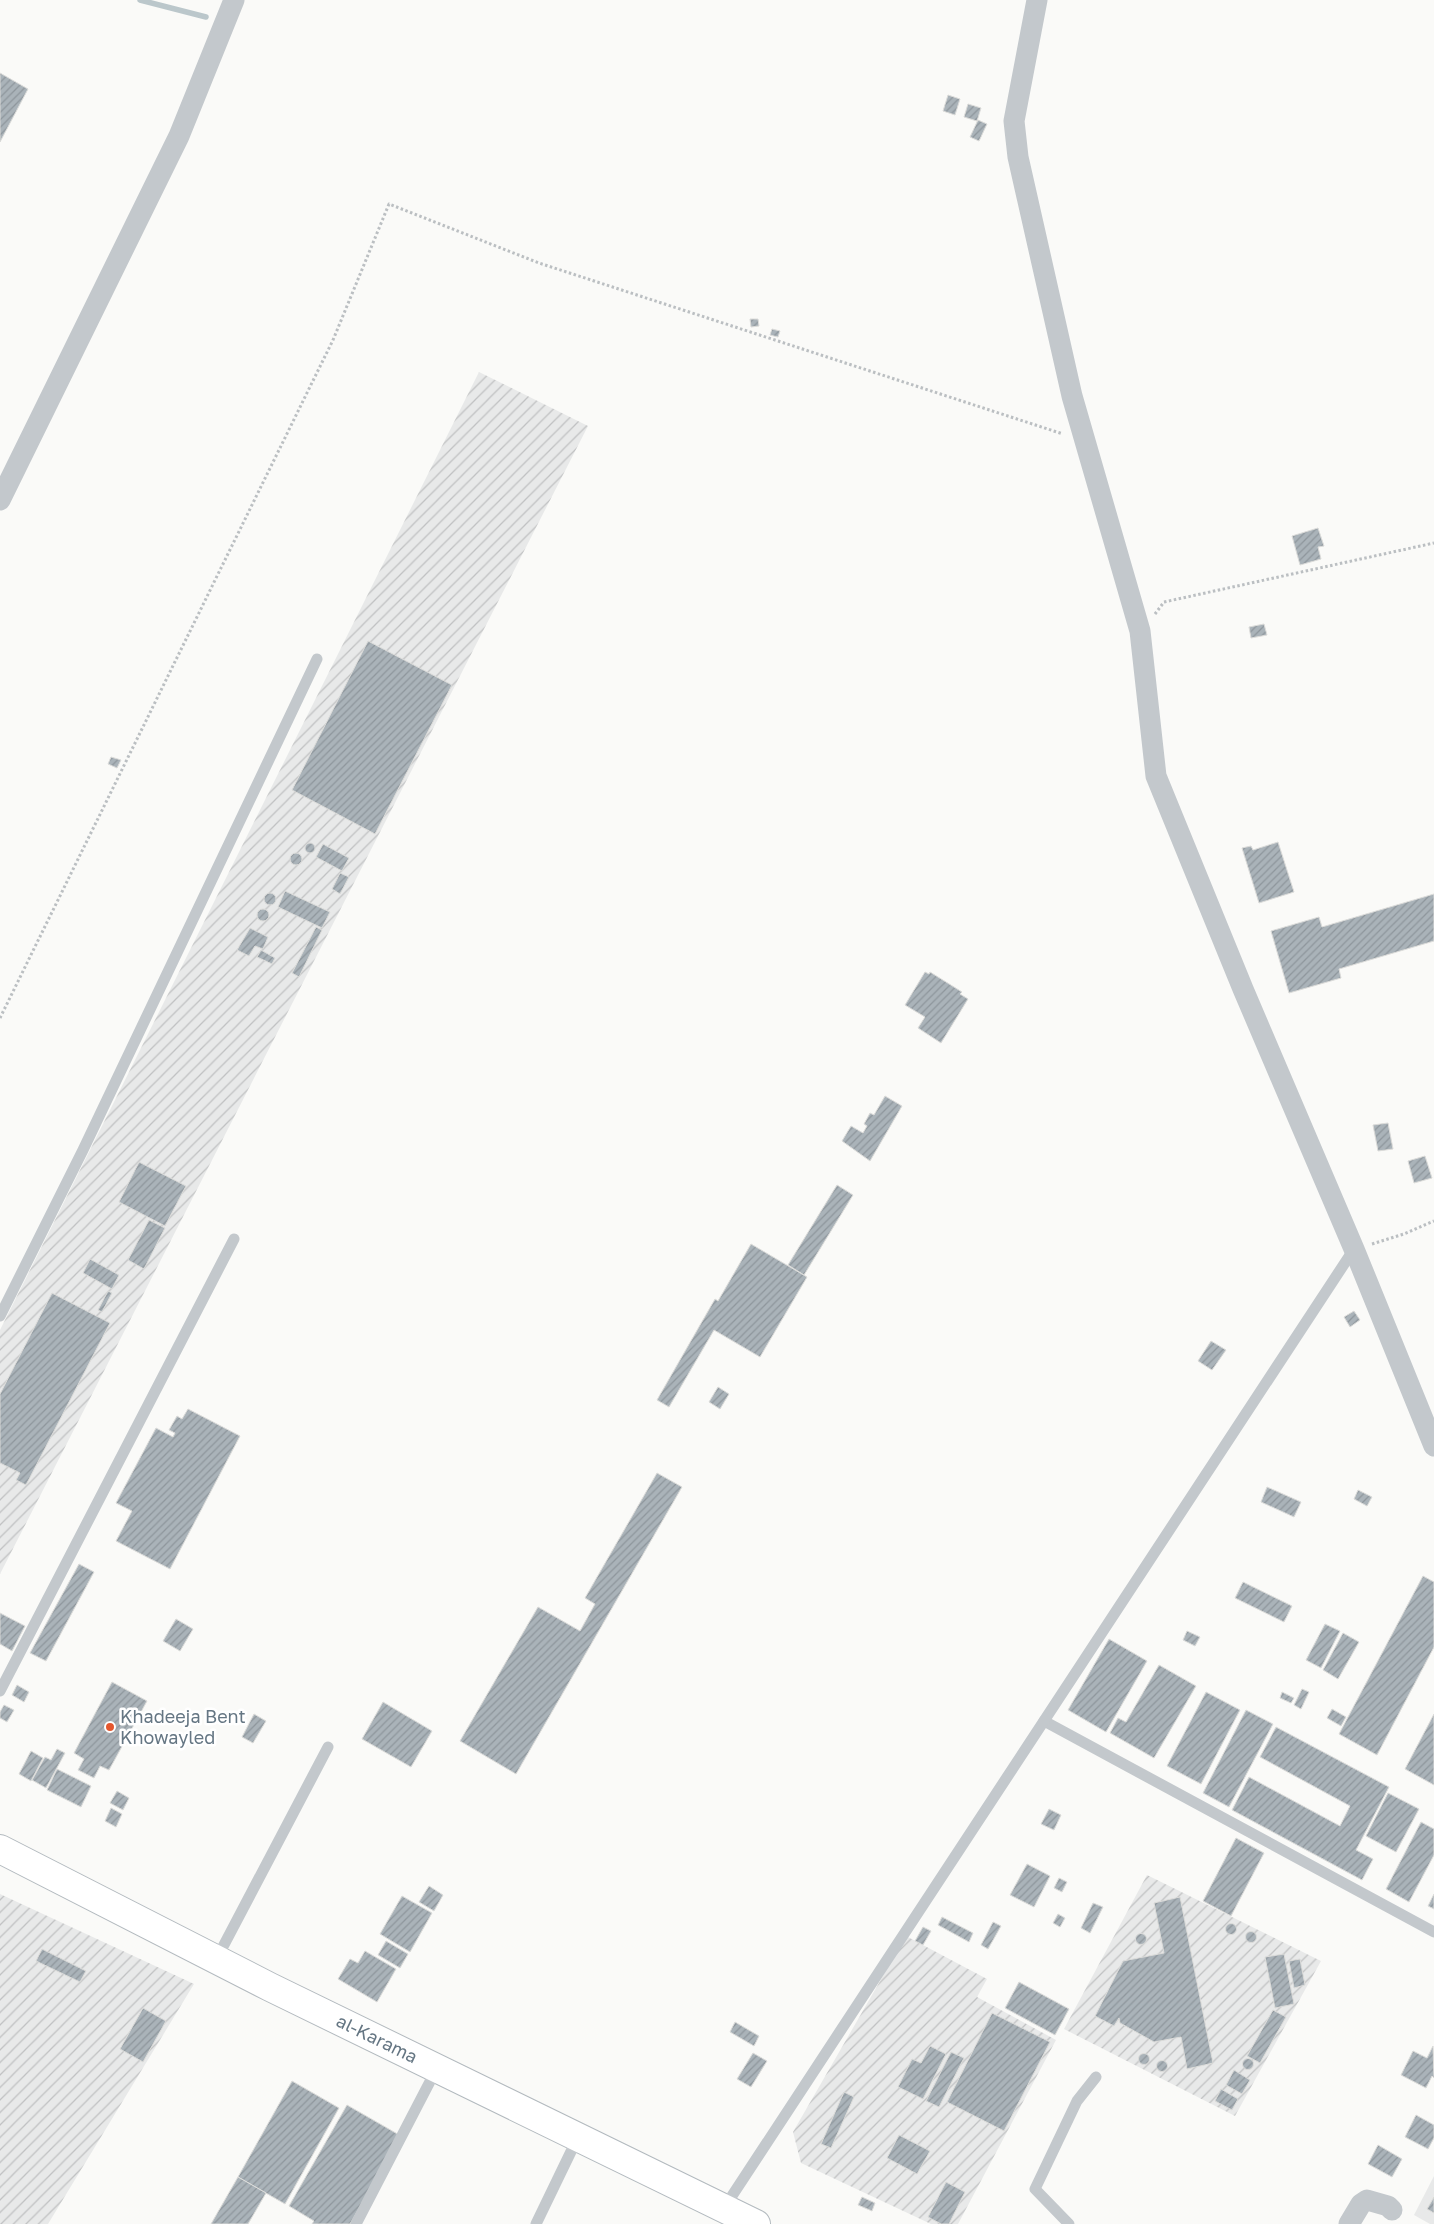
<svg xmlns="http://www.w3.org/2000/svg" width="1434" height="2224" viewBox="0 0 1434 2224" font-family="'Golos Text',sans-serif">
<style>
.built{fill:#e8e9e9}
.industrial{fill:url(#industrial-furrows)}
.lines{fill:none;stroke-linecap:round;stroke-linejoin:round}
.stream{stroke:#bbc7cb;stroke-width:5.5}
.building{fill:url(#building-hatch);stroke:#dcdcda}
.secondary-casing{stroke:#b3babf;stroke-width:30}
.path{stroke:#bbbfc2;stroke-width:3;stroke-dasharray:2.5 2.5;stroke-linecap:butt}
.service{stroke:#c3c8cc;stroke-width:11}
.minor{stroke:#c3c8cc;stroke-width:21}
.secondary{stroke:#fff;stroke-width:28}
.poi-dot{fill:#e4572e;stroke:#fff;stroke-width:2}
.labels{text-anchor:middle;stroke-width:5;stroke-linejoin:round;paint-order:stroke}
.poi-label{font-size:18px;fill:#657683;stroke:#fff;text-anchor:start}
.street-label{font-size:18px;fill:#657683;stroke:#fff}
</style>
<defs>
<pattern id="industrial-furrows" width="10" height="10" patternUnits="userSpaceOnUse" patternTransform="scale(1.25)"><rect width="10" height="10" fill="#e8e9e9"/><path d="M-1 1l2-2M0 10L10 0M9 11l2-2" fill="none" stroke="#c0c1c2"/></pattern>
<pattern id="building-hatch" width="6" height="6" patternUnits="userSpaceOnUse" patternTransform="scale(1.25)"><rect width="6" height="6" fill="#aab3b9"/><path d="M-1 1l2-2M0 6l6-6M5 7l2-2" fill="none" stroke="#8e969c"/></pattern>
</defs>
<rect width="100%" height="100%" fill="#fafaf8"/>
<polygon class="built" points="1434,2176 1434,2224 1430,2224 1414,2215"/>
<g class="industrial">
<polygon points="479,372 588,426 0,1574 0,1330"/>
<polygon points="1147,1875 1321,1961 1235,2116 1064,2029"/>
<polygon points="0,1894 194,1984 48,2224 0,2224"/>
<polygon points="906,1936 987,1979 977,1997 1056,2040 958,2224 931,2224 801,2163 793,2132"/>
</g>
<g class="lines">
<polyline class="stream" points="140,0 206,17"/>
</g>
<g class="building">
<polygon points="0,73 28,89 0,142"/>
<polygon points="948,95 960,99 955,115 943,111"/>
<polygon points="968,104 981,108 977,121 964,117"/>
<polygon points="978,120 987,124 979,141 970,137"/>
<polygon points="750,319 758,319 759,326 751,327"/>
<polygon points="772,329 780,331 778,337 770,335"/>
<polygon points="1318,528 1324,546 1318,547 1321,559 1300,565 1292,536"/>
<polygon points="1264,624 1267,635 1251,638 1249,627"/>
<polygon points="368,641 452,685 375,834 292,790"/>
<polygon points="111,757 121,760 117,768 108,764"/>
<polygon points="1278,842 1294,892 1259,903 1242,848 1251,846 1253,850"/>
<circle cx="310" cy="848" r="5"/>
<polygon points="323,844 349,858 342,871 316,857"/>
<circle cx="296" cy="859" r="6"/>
<polygon points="340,873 349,877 340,894 332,889"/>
<polygon points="285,891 330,912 322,928 278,907"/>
<circle cx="270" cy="899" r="6"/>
<polygon points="1434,894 1434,941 1339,969 1341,978 1289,993 1271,931 1319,917 1322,927"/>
<circle cx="263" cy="915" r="6"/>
<polygon points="316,927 322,930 299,977 292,973"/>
<polygon points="250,928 268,937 263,949 255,946 249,956 237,950"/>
<polygon points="261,950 275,958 272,964 257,957"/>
<polygon points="925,972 929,974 930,972 962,992 960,994 968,999 941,1043 918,1028 925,1017 905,1005"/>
<polygon points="885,1096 902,1106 870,1161 842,1141 851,1126 863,1133 867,1126 864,1124 870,1113 874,1115"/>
<polygon points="1388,1123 1393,1149 1378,1151 1373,1125"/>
<polygon points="1425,1156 1432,1178 1414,1183 1408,1161"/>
<polygon points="139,1162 186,1186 165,1226 119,1202"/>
<polygon points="837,1185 853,1195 804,1275 788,1265"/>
<polygon points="149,1220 165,1228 144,1269 128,1260"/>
<polygon points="751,1244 807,1277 760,1357 714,1330 669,1407 657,1400 715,1299 718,1301"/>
<polygon points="90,1259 119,1275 112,1289 83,1273"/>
<polygon points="108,1291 112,1293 102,1312 98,1310"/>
<polygon points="52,1293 110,1323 26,1485 16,1480 20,1473 0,1463 0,1394"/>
<polygon points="1354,1311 1360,1320 1350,1327 1344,1317"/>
<polygon points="1211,1341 1226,1350 1212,1370 1198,1361"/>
<polygon points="718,1387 729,1394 720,1409 709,1402"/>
<polygon points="188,1409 240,1436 170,1569 116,1541 132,1511 116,1503 156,1428 173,1437 175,1433 169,1430 177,1416 182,1419"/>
<polygon points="657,1473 682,1487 516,1774 460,1741 538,1607 580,1631 595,1604 585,1598"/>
<polygon points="1267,1487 1301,1502 1294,1517 1261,1502"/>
<polygon points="1358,1490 1372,1497 1367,1506 1354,1499"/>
<polygon points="79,1564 94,1572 46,1661 30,1653"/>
<polygon points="1423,1576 1434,1582 1434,1647 1377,1755 1339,1734"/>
<polygon points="1243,1582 1292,1606 1284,1622 1235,1598"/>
<polygon points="0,1613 25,1626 12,1651 0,1644"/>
<polygon points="176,1619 193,1629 180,1651 163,1641"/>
<polygon points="1325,1624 1340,1631 1321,1668 1306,1660"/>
<polygon points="1187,1631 1200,1637 1195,1646 1183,1640"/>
<polygon points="1343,1633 1359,1642 1338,1679 1323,1670"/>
<polygon points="1109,1639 1147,1661 1106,1732 1068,1710"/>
<polygon points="1159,1665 1196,1686 1154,1758 1110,1733 1118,1718 1126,1722"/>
<polygon points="112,1682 147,1701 109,1770 100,1766 94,1778 78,1770 84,1759 74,1753"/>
<polygon points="17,1685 29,1692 24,1702 12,1695"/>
<polygon points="1302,1689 1309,1692 1301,1709 1294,1705"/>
<polygon points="1206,1692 1240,1710 1201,1784 1167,1766"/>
<polygon points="1282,1692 1294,1698 1291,1703 1280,1698"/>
<polygon points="383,1702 432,1731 411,1767 362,1739"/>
<polygon points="4,1705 14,1710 7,1722 0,1718 0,1712"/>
<polygon points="1332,1709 1346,1717 1341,1726 1327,1718"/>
<polygon points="1246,1710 1273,1724 1229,1807 1203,1793"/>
<polygon points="254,1714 266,1721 253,1743 242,1737"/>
<polygon points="1434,1714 1434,1785 1405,1769"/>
<polygon points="1276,1727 1389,1787 1356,1850 1373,1859 1362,1880 1232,1810 1249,1777 1340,1826 1350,1806 1260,1757"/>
<polygon points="57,1749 65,1753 46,1788 32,1780 45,1757 51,1760"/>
<polygon points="31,1751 43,1758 31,1781 19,1774"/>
<polygon points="57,1769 91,1786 81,1807 47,1790"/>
<polygon points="117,1791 129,1798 123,1810 110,1803"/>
<polygon points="1388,1793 1419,1809 1396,1852 1366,1836"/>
<polygon points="111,1808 122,1814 116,1827 105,1821"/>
<polygon points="1049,1809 1061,1815 1054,1830 1041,1824"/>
<polygon points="1421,1822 1434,1829 1434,1855 1409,1902 1386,1889"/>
<polygon points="1236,1838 1264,1853 1231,1916 1203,1901"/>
<polygon points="1027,1864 1050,1876 1034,1907 1010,1895"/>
<polygon points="1059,1878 1067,1882 1062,1892 1054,1888"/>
<polygon points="429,1886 443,1895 434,1911 419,1902"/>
<polygon points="1434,1894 1434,1909 1428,1906"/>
<polygon points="402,1896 432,1913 410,1952 380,1934"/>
<polygon points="1180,1897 1213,2063 1187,2069 1181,2037 1154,2042 1120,2023 1119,2018 1114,2026 1095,2016 1123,1961 1164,1953 1154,1903"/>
<polygon points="1093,1903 1103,1907 1090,1933 1081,1928"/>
<polygon points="1058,1914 1065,1918 1060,1927 1053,1923"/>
<polygon points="942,1917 973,1933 969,1942 938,1925"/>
<polygon points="993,1922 1001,1926 988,1949 981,1945"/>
<circle cx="1231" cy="1929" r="5.5"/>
<polygon points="923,1927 931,1931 923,1945 915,1941"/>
<circle cx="1251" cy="1937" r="5.5"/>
<circle cx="1141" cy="1939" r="5.5"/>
<polygon points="386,1941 408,1954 400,1968 378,1955"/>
<polygon points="42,1949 86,1971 80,1982 36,1961"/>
<polygon points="365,1951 396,1969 377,2002 338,1979 350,1959 358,1963"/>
<polygon points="1284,1954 1294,2004 1275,2008 1265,1957"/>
<polygon points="1300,1959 1305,1985 1294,1988 1289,1961"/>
<polygon points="1019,1982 1069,2009 1055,2035 1005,2008"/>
<polygon points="143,2008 166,2021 143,2062 120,2049"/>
<polygon points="1273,2010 1286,2017 1260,2063 1247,2056"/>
<polygon points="992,2013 1050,2042 1004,2131 947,2102"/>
<polygon points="735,2022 759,2036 754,2046 730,2032"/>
<polygon points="930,2046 946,2054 923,2099 898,2087 912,2059 921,2063"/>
<polygon points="1433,2046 1434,2078 1432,2076 1426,2088 1401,2075 1413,2051 1427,2058"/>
<polygon points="951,2052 964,2058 939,2107 926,2101"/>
<polygon points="753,2053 767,2061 751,2087 737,2079"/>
<circle cx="1144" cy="2059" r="5.5"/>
<circle cx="1248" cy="2064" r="5.5"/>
<circle cx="1162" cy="2066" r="5.5"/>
<polygon points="1234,2070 1250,2080 1242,2094 1226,2085"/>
<polygon points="292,2081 339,2108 285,2204 238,2177"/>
<polygon points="1221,2089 1238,2099 1232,2110 1215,2101"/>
<polygon points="844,2092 854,2097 831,2148 821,2144"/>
<polygon points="347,2105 401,2136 350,2224 312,2224 314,2221 289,2206"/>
<polygon points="1416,2115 1434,2125 1434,2138 1428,2149 1405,2137"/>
<polygon points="899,2135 930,2151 917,2174 887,2158"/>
<polygon points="1378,2145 1402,2159 1392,2177 1368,2164"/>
<polygon points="238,2177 266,2193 248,2224 211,2224"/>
<polygon points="946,2182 965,2192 949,2224 941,2224 928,2217"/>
<polygon points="862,2197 875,2203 872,2211 858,2205"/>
<polygon points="1434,2197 1434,2213 1427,2209"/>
</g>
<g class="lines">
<defs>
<g id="secondary">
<path id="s1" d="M0 1849 270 1987 756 2224"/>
</g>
</defs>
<use href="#secondary" class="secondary-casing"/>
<g class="path">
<polyline points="1155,614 1164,602 1434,543"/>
<polyline points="0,1018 333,340 389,204 539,263 1063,434"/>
<polyline points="1372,1244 1404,1234 1434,1221"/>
</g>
<g class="service">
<polyline points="0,1316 83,1150 317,659"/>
<polyline points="0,1691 234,1239"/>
<polyline points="1044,1721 1434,1932"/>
<polyline points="216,1960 328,1747"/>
<polyline points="724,2208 1354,1249"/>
<polyline points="356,2224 437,2068"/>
<polyline points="536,2224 578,2137"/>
<polyline points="1069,2224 1035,2189 1077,2101 1096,2077"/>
</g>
<g class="minor">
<polyline points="1037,0 1014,121 1018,157 1072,396 1140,631 1156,776 1243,989 1354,1249 1434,1446"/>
<polyline points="0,500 179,136 234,0"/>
<polyline points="1349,2224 1361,2204 1367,2200 1388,2206 1392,2210"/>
</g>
<use href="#secondary" class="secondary"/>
</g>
<circle class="poi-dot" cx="110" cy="1727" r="5"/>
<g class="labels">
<g class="poi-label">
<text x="120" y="1723">Khadeeja Bent<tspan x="120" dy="21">Khowayled</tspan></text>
</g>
<g class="street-label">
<text dy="6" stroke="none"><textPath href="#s1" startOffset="422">al-Karama</textPath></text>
</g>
</g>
</svg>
